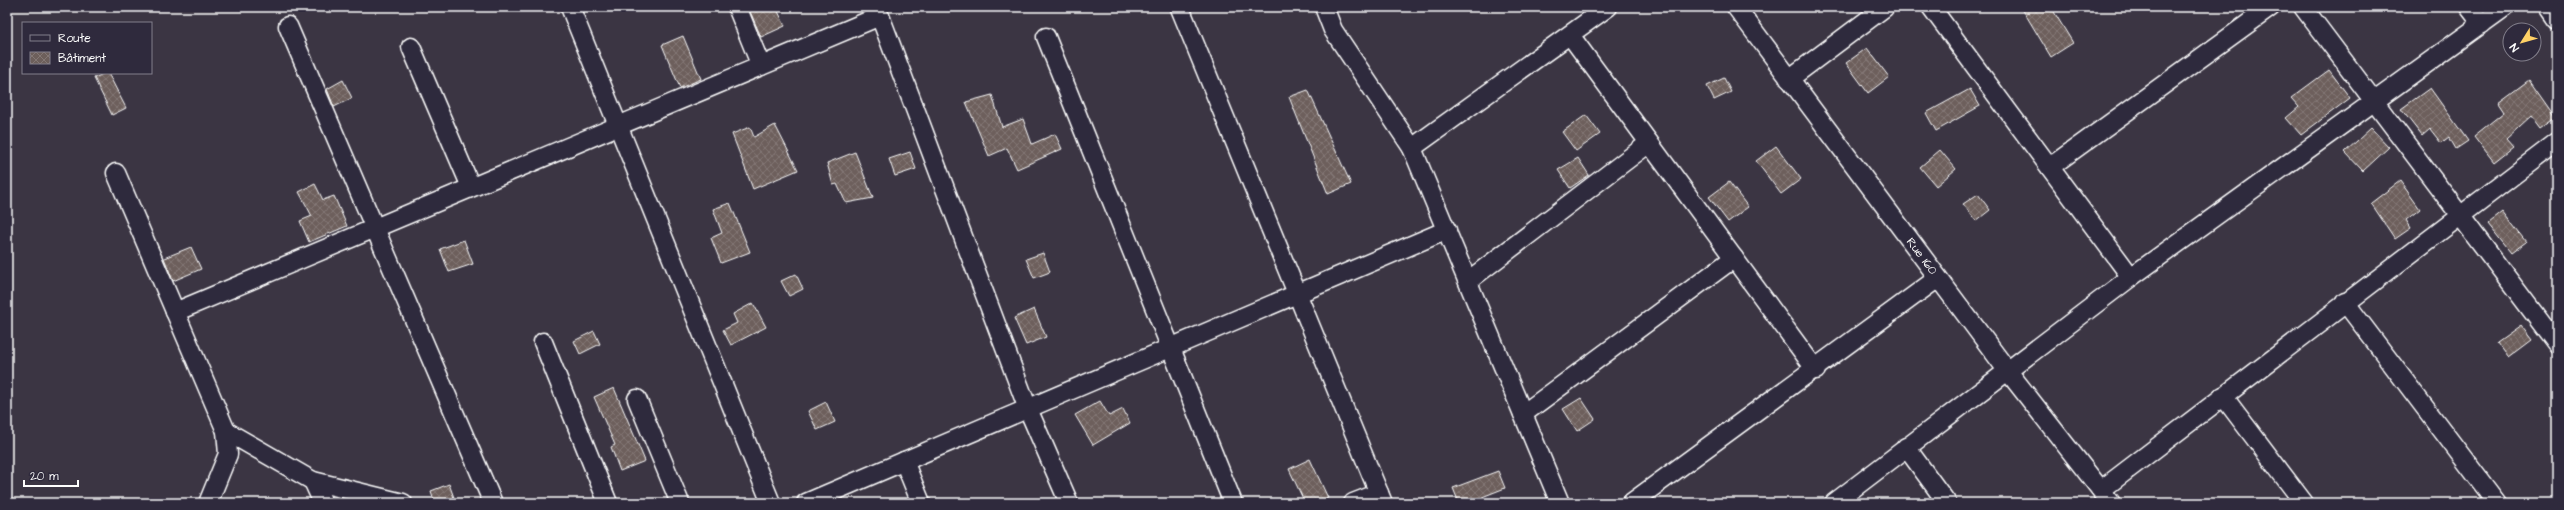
<svg xmlns="http://www.w3.org/2000/svg" width="2564" height="510" viewBox="0 0 2564 510" font-family="'Architects Daughter',sans-serif">
<style>
.building{fill:url(#building-cross-hatch);stroke:#fff}
.lines{fill:none;stroke-linecap:round;stroke-linejoin:round}
.minor-casing{stroke:#fff;stroke-width:21}
.minor{stroke:#2f2a3d;stroke-width:18}
.labels{text-anchor:middle;stroke-width:3.5;stroke-linejoin:round;paint-order:stroke}
.street-label{font-size:12px;fill:#fff;stroke:#2f2a3d}
</style>
<defs>
<pattern id="building-cross-hatch" width="8" height="8" patternUnits="userSpaceOnUse"><rect width="8" height="8" fill="#6d5f5b"/><path d="M0 0l8 8M0 8l8-8" fill="none" stroke="#837774"/></pattern>
</defs>
<rect width="100%" height="100%" fill="#3b3543"/>
<filter id="ink" filterUnits="userSpaceOnUse"><feTurbulence type="fractalNoise" baseFrequency=".025" numOctaves="2"/><feDisplacementMap in="SourceGraphic" scale="8" xChannelSelector="R" yChannelSelector="G"/><feConvolveMatrix kernelMatrix="1 2 1 2 8 2 1 2 1" color-interpolation-filters="sRGB"/></filter>
<g filter="url(#ink)">
<g class="building">
<polygon points="748,7 776,7 785,26 761,37"/>
<polygon points="2021,7 2051,7 2073,43 2051,57"/>
<polygon points="683,36 701,79 680,88 662,45"/>
<polygon points="1867,48 1889,77 1868,93 1846,63"/>
<polygon points="2329,70 2350,98 2301,135 2286,118 2299,107 2291,98"/>
<polygon points="105,73 108,73 126,108 112,115 94,78"/>
<polygon points="1724,78 1731,92 1714,100 1707,86"/>
<polygon points="343,80 352,98 334,107 327,89"/>
<polygon points="2529,80 2555,117 2540,128 2531,116 2506,139 2513,147 2494,162 2474,136 2504,112 2498,103"/>
<polygon points="2430,88 2468,141 2456,149 2449,137 2441,143 2430,129 2422,136 2401,109"/>
<polygon points="1970,89 1980,106 1936,131 1926,113"/>
<polygon points="1308,90 1351,184 1328,194 1289,97"/>
<polygon points="992,95 1002,127 1023,119 1032,144 1055,134 1062,149 1017,169 1007,148 989,156 966,102"/>
<polygon points="1586,115 1600,134 1576,151 1562,132"/>
<polygon points="775,125 798,170 753,189 732,134 750,127 754,137"/>
<polygon points="2371,128 2389,147 2363,171 2345,152"/>
<polygon points="1776,146 1801,179 1781,194 1756,161"/>
<polygon points="1940,150 1956,169 1936,186 1920,167"/>
<polygon points="855,152 873,198 846,203 837,184 833,185 827,163"/>
<polygon points="910,152 916,169 895,176 889,159"/>
<polygon points="1578,158 1589,175 1570,188 1558,170"/>
<polygon points="2400,181 2420,209 2406,220 2411,228 2395,239 2371,203"/>
<polygon points="1729,182 1748,207 1728,222 1709,197"/>
<polygon points="315,184 323,200 334,196 347,226 309,242 300,221 312,216 299,192"/>
<polygon points="1978,194 1990,210 1976,221 1963,204"/>
<polygon points="730,203 750,252 721,263 711,238 722,233 713,209"/>
<polygon points="2503,212 2526,242 2511,253 2488,224"/>
<polygon points="464,240 473,264 449,272 440,249"/>
<polygon points="191,247 201,269 173,281 164,258"/>
<polygon points="1043,253 1050,272 1034,278 1026,259"/>
<polygon points="796,274 803,289 789,296 781,281"/>
<polygon points="753,303 766,327 731,345 723,330 737,323 733,314"/>
<polygon points="1034,309 1046,337 1026,345 1014,318"/>
<polygon points="2521,326 2531,339 2507,357 2497,343"/>
<polygon points="594,331 600,344 580,354 574,341"/>
<polygon points="614,388 645,461 620,471 611,447 615,445 594,397"/>
<polygon points="1581,398 1595,419 1577,431 1563,409"/>
<polygon points="1100,401 1109,416 1123,409 1130,423 1093,445 1075,415"/>
<polygon points="826,402 835,422 817,430 808,411"/>
<polygon points="1310,459 1328,498 1317,503 1305,503 1289,469"/>
<polygon points="1498,471 1505,488 1467,503 1459,503 1453,488"/>
<polygon points="449,484 456,503 435,503 431,491"/>
</g>
<g class="lines">
<defs>
<g id="minor">
<polyline points="570,7 771,503"/>
<polyline points="737,7 761,66"/>
<polyline points="1324,7 1333,30 1412,148 1560,503"/>
<polyline points="1736,7 2007,370 2111,503"/>
<polyline points="1931,7 2131,277"/>
<polyline points="2303,7 2557,344"/>
<polyline points="2469,7 2482,24"/>
<polyline points="2548,7 2557,20"/>
<polyline points="1180,8 1383,503"/>
<polyline points="288,26 493,503"/>
<polyline points="1570,35 1816,370"/>
<polyline points="1046,37 1233,503"/>
<polyline points="411,47 471,187"/>
<polyline points="1789,79 1885,7"/>
<polyline points="1412,148 1608,7"/>
<polyline points="2050,167 2271,7"/>
<polyline points="116,173 226,431 228,454 208,503"/>
<polyline points="1468,281 1649,143"/>
<polyline points="2345,302 2497,503"/>
<polyline points="175,312 880,16 1028,409 1069,503"/>
<polyline points="543,342 608,503"/>
<polyline points="2223,396 2304,503"/>
<polyline points="637,399 680,503"/>
<polyline points="1523,414 1734,258"/>
<polyline points="226,431 313,481 403,503"/>
<polyline points="1906,447 1947,503"/>
<polyline points="904,461 921,503"/>
<polyline points="313,481 323,503"/>
<polyline points="2101,490 2557,142"/>
<polyline points="806,503 1447,230"/>
<polyline points="1353,503 1379,493"/>
<polyline points="1631,503 1938,278"/>
<polyline points="1834,503 2131,277 2505,7"/>
</g>
</defs>
<use href="#minor" class="minor-casing"/>
<use href="#minor" class="minor"/>
</g>
</g>
<g class="labels">
<g class="street-label">
<text transform="translate(1922 256) rotate(53)" y="4">Rue 160</text>
</g>
</g>
<rect width="2564" height="510" fill="none" stroke="#2f2a3d" stroke-width="24"/>
<rect x="12" y="12" width="2540" height="486" fill="none" stroke="#fff" stroke-width="1.5" filter="url(#ink)"/>
<rect x="22" y="22" width="130" height="52" fill="#2f2a3d" stroke="#827f8b"/>
<rect x="30" y="35" width="20" height="6" fill="#2f2a3d" stroke="#827f8b"/>
<text x="58" y="42" font-size="12" fill="#ffffff">Route</text>
<rect x="30" y="52" width="20" height="12" fill="url(#building-cross-hatch)" stroke="#827f8b"/>
<text x="58" y="62" font-size="12" fill="#ffffff">Bâtiment</text>
<g transform="translate(2522 42) rotate(233)"><circle r="19" fill="#2f2a3d" stroke="#827f8b"/>
<path d="M0-3L7 15L0 10L-7 15Z" fill="#ffd166"/>
<text y="-6" font-size="11" font-weight="bold" text-anchor="middle" fill="#ffffff">N</text>
</g>
<path d="M24 480v6h54v-6" fill="none" stroke="#ffffff" stroke-width="2"/>
<text x="30" y="480" font-size="12" fill="#ffffff" stroke="#2f2a3d" stroke-width="3" paint-order="stroke">20 m</text>
</svg>
